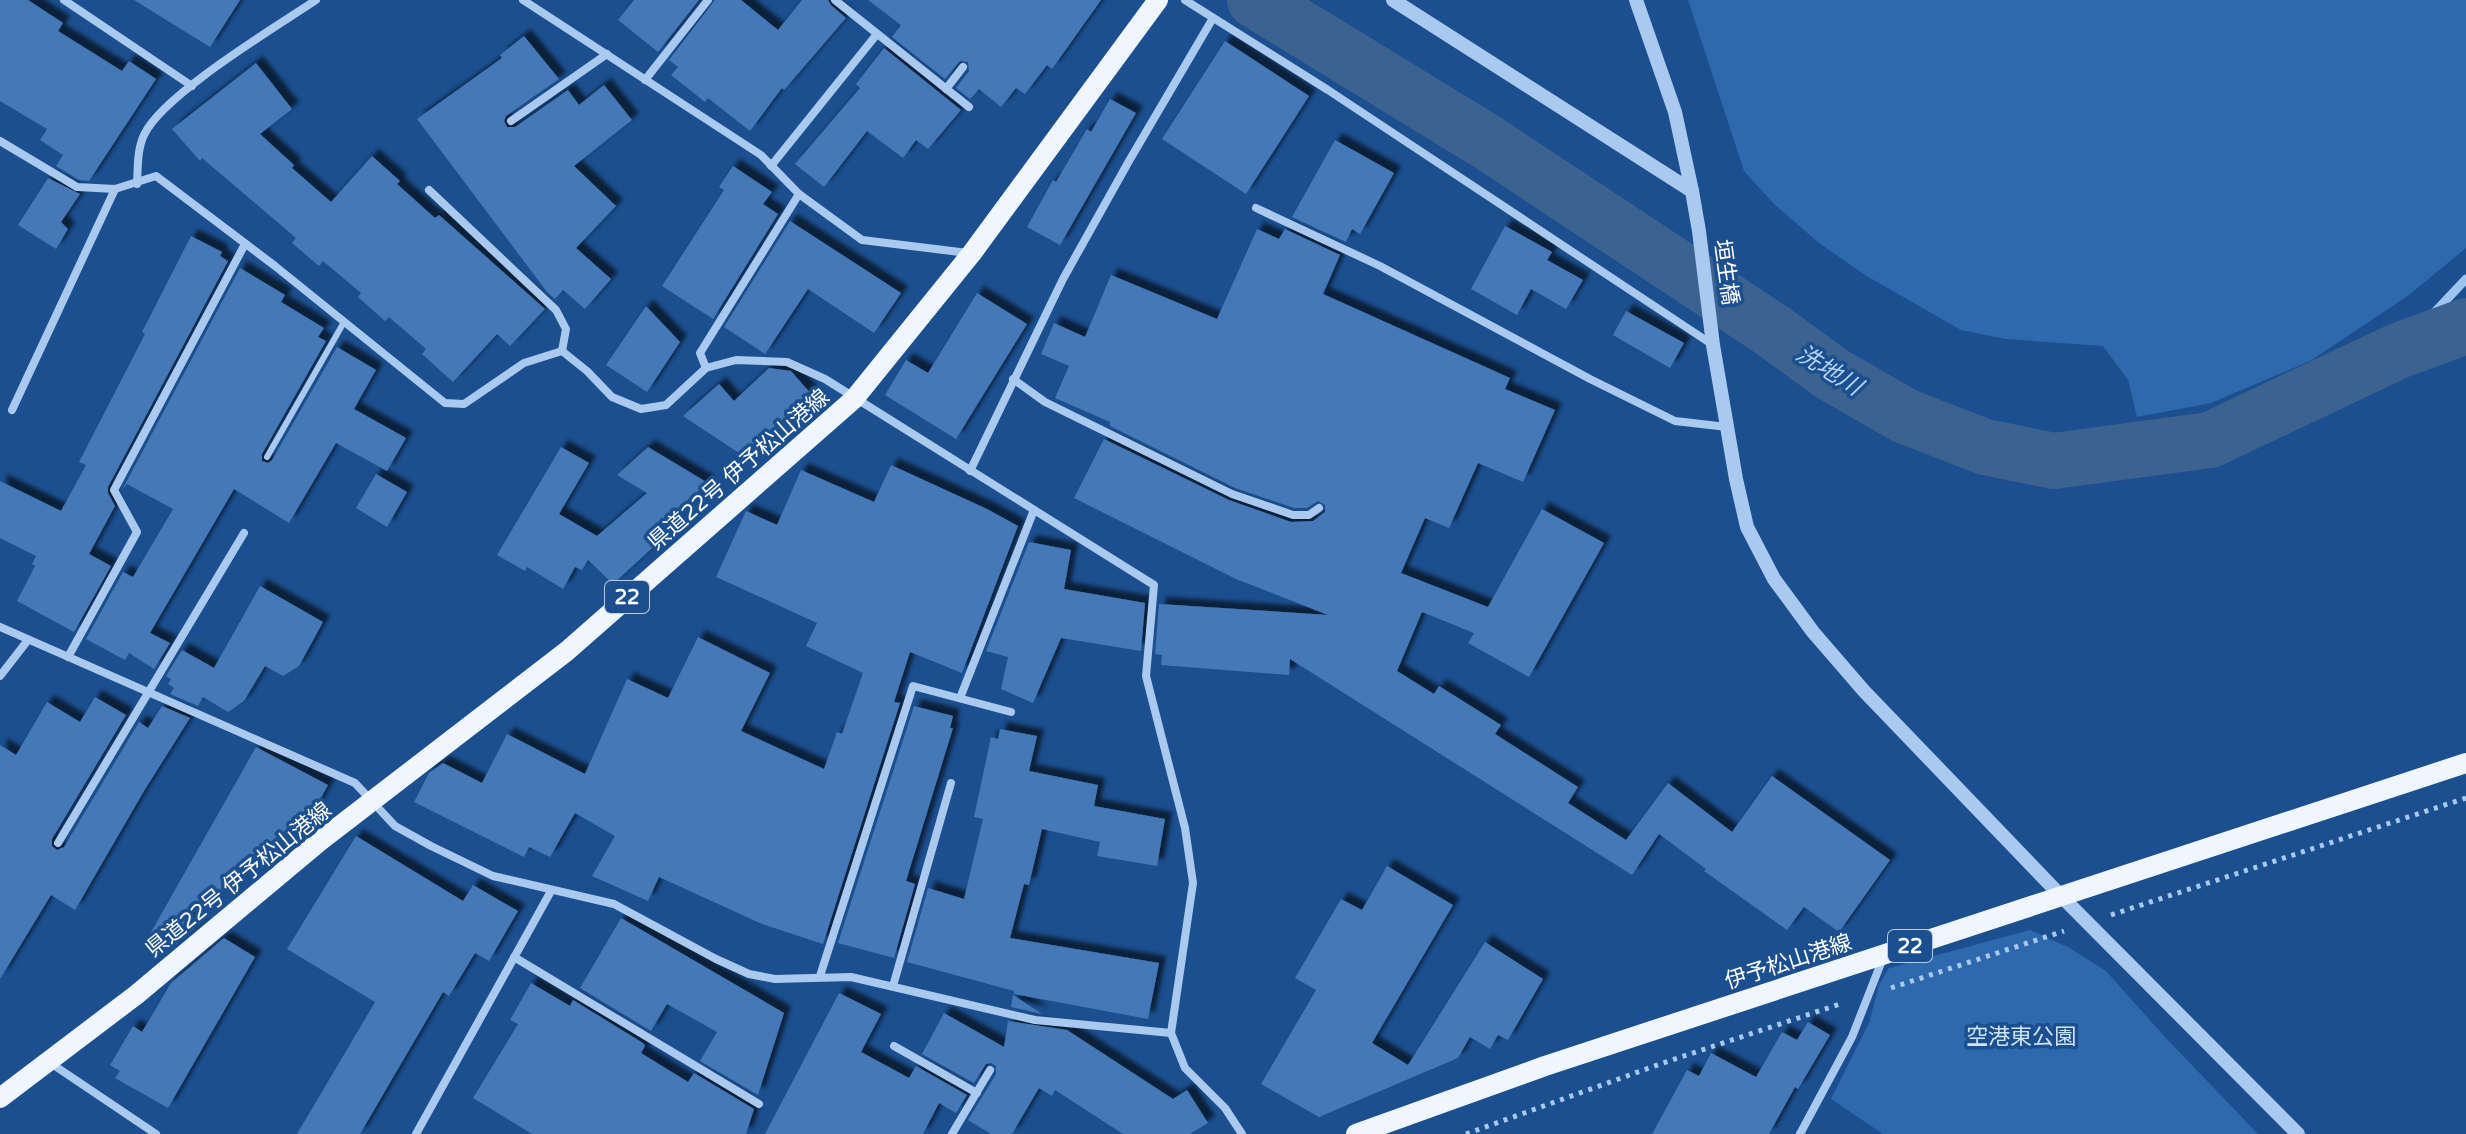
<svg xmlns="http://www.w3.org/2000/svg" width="2466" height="1134" viewBox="0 0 2466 1134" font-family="'Varela Round','Noto Sans JP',sans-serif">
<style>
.green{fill:#2e69ad}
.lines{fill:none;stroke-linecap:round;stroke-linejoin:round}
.stream{stroke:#9cc4f0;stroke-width:9}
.river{stroke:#3c6290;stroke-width:56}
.building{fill:#4478b7;filter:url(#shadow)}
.path{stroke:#a9c9ee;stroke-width:5;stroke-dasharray:4 6;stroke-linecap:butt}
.service{stroke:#a9c9ee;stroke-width:6}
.minor{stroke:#a9c9ee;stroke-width:8}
.tertiary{stroke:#a9c9ee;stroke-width:14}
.primary{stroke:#f0f6ff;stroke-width:20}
.labels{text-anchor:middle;stroke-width:7;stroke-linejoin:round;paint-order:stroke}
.shield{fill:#1b4f8f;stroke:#bbcadd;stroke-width:2}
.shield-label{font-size:20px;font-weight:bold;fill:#fff}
.street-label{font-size:22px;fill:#fff;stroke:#1b4f8f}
.park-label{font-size:22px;fill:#cfe3fa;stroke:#1b4f8f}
.water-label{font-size:24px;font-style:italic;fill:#b5d3f5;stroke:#1b4f8f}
</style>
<defs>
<filter id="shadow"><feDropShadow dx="7" dy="-7" stdDeviation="2" flood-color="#0009"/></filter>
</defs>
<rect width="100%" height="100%" fill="#1b4f8f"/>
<g class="green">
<polygon points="1688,0 2466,0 2466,248 2409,295 2310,361 2211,403 2137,417 2128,380 2103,346 2006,339 1961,330 1865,275 1819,243 1774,204 1744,171"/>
<polygon points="2030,930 2068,947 2106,971 2165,1037 2258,1134 1883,1134 1831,1099 1869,1023 1879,985 1889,968"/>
</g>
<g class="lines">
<polyline class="stream" points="2398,351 2466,279"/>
<polyline class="river" points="1255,0 1487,142 1773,331 1832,374 1905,416 1985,447 2054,461 2210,440 2398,351 2466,326"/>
</g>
<g class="building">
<polygon points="0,0 28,0 63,23 58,31 122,71 129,61 156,79 89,181 79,180 56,166 63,155 40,140 47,129 0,101"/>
<polygon points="134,0 240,0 210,47"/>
<polygon points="634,0 699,0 658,52 618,20"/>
<polygon points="715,0 741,0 778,30 802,0 828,0 831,5 846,18 784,90 782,88 750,131 708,98 705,102 671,75 678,67 669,60"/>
<polygon points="868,0 1101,0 1052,69 1047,65 1025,94 1016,88 1001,107 979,89 970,99 956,88 969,71 968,62 960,61 945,79 892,37 901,25"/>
<polygon points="524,36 559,79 506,116 504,121 507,127 515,127 568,90 579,105 604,85 632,120 574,166 616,206 576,248 611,279 585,309 563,290 555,299 547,292 417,119 502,58 500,55"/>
<polygon points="1225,41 1309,96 1246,194 1162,139"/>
<polygon points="884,48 961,110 928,149 916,140 903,158 867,131 824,187 795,164 860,88 856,84"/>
<polygon points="256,63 292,109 260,134 294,165 292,168 331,202 372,156 400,181 397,184 435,218 439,215 545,309 510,346 497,334 453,382 422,354 426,349 389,317 385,321 358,297 361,293 323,261 319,266 292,243 296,238 202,158 200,161 172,129"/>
<polygon points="1110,99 1136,113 1060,245 1027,227 1053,180 1056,182 1087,129 1091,132"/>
<polygon points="1335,140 1394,173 1360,234 1352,229 1346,242 1292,217"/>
<polygon points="733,166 772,192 763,204 778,214 713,319 662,286 724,190 719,187"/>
<polygon points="48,178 80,194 61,222 68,229 56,249 18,225"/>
<polygon points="790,221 901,293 874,333 808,289 765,354 724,327"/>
<polygon points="1505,226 1552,252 1547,260 1583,280 1566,309 1531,289 1517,315 1471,289"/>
<polygon points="1257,229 1279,239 1285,229 1340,255 1323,294 1510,378 1505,389 1555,410 1523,482 1478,463 1449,528 1425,518 1401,573 1488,607 1542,509 1604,543 1529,677 1468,643 1474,633 1422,612 1397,671 1434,694 1439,686 1501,725 1495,734 1578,787 1568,803 1626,840 1668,783 1732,832 1772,776 1890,860 1839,932 1804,907 1787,930 1704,871 1706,869 1659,834 1632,875 1290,659 1289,675 1161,665 1162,655 1155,654 1159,604 1328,615 1236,579 1074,498 1104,439 1229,500 1291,522 1313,521 1325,512 1325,505 1318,501 1307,508 1294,508 1235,488 1110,426 1110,422 1055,398 1069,366 1041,354 1054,323 1085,337 1111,275 1217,319"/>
<polygon points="191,236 222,252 220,256 228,261 108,487 108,493 115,506 89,554 111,566 74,632 17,601 35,566 32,564 36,556 0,538 0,481 61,511 86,465 79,462 145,334 142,332"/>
<polygon points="240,268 285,295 281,302 324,328 318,337 326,341 262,454 262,461 268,463 272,460 337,347 376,370 354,409 406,438 387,471 336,443 289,523 234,489 150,633 170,643 154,669 129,653 125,660 86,639 123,572 133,577 173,509 127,484 122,490"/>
<polygon points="977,293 1027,324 956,439 885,395 906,360 928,373"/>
<polygon points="646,306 680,342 647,392 606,365"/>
<polygon points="1626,311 1684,343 1670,368 1613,335"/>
<polygon points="769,368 791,371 812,395 767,436 772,442 751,461 683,416 719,384 734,401"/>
<polygon points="561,447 589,463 559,514 597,536 647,493 617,475 648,447 708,483 669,516 677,525 613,584 588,560 582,570 575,567 563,589 527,567 525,571 497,555"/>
<polygon points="891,465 987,509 1018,526 962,673 910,652 894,702 900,703 823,944 762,924 659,877 648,901 592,876 615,836 575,813 550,857 529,847 524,857 414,802 429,773 443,763 482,783 507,734 585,774 627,679 668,698 698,637 770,673 741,731 824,769 837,732 842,734 863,673 806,646 817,623 716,577 746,511 777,525 801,470 874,502"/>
<polygon points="376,474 407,492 387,527 356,508"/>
<polygon points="1029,542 1071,550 1064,589 1145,603 1141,651 1061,638 1033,703 1001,689 1008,657 986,651"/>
<polygon points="260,586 323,622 299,666 283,676 265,666 244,701 228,712 203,697 198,706 170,694 174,688 168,684 171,679 166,676 182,650 214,668"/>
<polygon points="95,697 126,715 52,839 52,846 57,850 64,847 139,722 148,728 162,706 190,718 144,791 75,910 51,895 0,979 0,745 16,755 47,702 80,722"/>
<polygon points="914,706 953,716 950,728 953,728 906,881 915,884 894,958 838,943"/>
<polygon points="1000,729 1037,736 1029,771 1098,785 1094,806 1165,819 1157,866 1097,856 1100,842 1042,829 1029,885 1024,884 1010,938 1159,963 1148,1019 1014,994 1014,991 907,962 928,888 964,899 983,819 974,817 991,737 998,739"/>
<polygon points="256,747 328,785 299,838 187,917 200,924 171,949 155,940 142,948"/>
<polygon points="356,836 463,901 473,885 518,911 489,961 475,953 449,996 443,992 360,1134 297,1134 375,1002 287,949"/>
<polygon points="1387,866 1453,905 1372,1043 1408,1065 1485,942 1543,979 1508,1040 1498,1035 1490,1049 1470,1037 1458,1058 1319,1117 1261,1084 1316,990 1295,978 1341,899 1362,910"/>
<polygon points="621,918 784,1013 758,1095 700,1061 717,1032 667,1004 651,1031 580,988"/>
<polygon points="224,938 255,957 168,1108 115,1078 120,1071 110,1065 133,1026 142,1032 171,983"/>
<polygon points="531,983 570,1006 573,1000 643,1043 645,1046 641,1053 688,1082 694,1073 754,1109 746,1134 532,1134 473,1098 518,1024 510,1020"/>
<polygon points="839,993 881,1014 861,1052 909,1078 916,1066 967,1095 956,1113 939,1103 923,1134 765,1134"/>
<polygon points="1013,995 1042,1014 1011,1007"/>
<polygon points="944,1013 1004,1047 1008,1021 1067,1030 1173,1099 1187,1090 1208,1123 1190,1134 1123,1134 1055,1090 1052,1096 1039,1088 1012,1134 991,1134 968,1120 996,1074 996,1066 991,1063 986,1064 974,1083 922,1054"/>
<polygon points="1808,1022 1830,1035 1798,1089 1795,1087 1769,1134 1652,1134 1687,1070 1699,1076 1711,1053 1756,1077 1782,1032 1797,1040"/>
</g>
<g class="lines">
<g class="path">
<polyline points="2111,915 2466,798"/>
<polyline points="1891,988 2064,931"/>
<polyline points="1466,1134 1663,1063 1843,1003"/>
</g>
<polyline class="service" points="267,457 344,322"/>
<g class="minor">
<polyline points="64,0 192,86"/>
<polyline points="523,0 761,155 799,194 862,240 968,253"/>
<polyline points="835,0 969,107"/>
<polyline points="1185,0 1328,90 1713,345"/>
<polyline points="645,80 708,0"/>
<polyline points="946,89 963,67"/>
<polyline points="511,121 607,54"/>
<polyline points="0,141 77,187 115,189 156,176 275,266 445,403 464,404 524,363 562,351 587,371 612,397 641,409 666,405 706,368 736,360 787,362 825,379 1154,585 1146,676 1185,828 1193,883 1171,1033 1185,1068 1225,1108 1242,1134"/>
<polyline points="771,166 877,34"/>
<path d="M137 184C138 167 137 150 144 135 162 95 276 27 316 0"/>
<polyline points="429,190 556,310 566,329 562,351"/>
<polyline points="1256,208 1380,266 1590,379 1675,421 1727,427"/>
<polyline points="706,368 700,353 799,194"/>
<polyline points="1013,379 1045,402 1232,494 1293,515 1309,515 1319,508"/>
<polyline points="12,410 115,189"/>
<polyline points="970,471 1063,279 1129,161 1213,18"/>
<polyline points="0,627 355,783 395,826 431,846 493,876 614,904 716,959 749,974 775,979 851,977 1035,1020 1171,1033"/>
<polyline points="68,657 137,532 114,490 245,244"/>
<polyline points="0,676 28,640"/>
<polyline points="960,698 1034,510"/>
<polyline points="58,843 244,533"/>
<polyline points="514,957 759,1104"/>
<polyline points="820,976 913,686 1011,712"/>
<polyline points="893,986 951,783"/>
<polyline points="894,1046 977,1093"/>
<polyline points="49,1062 156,1134"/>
<polyline points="416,1134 551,891"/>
<polyline points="952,1134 990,1070"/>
<polyline points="1800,1134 1852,1037 1883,958"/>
</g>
<g class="tertiary">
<polyline points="1393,0 1692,191"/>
<polyline points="1636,0 1675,112 1692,191 1699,231 1713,345 1736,479 1747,527 1774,579 1813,632 1864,691 2062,897 2298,1134"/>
</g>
<g class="primary">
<polyline points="0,1098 136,995 320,841 567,651 854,399 972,253 1158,0"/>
<polyline points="1356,1134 1545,1066 2466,763"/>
</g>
</g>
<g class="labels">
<g class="shield">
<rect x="605" y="581" width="44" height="32" rx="6"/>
<rect x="1888" y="930" width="44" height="32" rx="6"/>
</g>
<g class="shield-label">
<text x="627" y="604">22</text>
<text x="1910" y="953">22</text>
</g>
<g class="street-label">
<text transform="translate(1727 272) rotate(82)" y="8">垣生橋</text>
<text transform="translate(738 469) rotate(-41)" y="8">県道22号 伊予松山港線</text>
<text transform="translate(238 879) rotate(-39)" y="8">県道22号 伊予松山港線</text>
<text transform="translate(1788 961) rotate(-18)" y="8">伊予松山港線</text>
</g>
<g class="park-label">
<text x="2021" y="1044">空港東公園</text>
</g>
<g class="water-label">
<text transform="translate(1829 370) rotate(32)" y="8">洗地川</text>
</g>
</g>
</svg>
